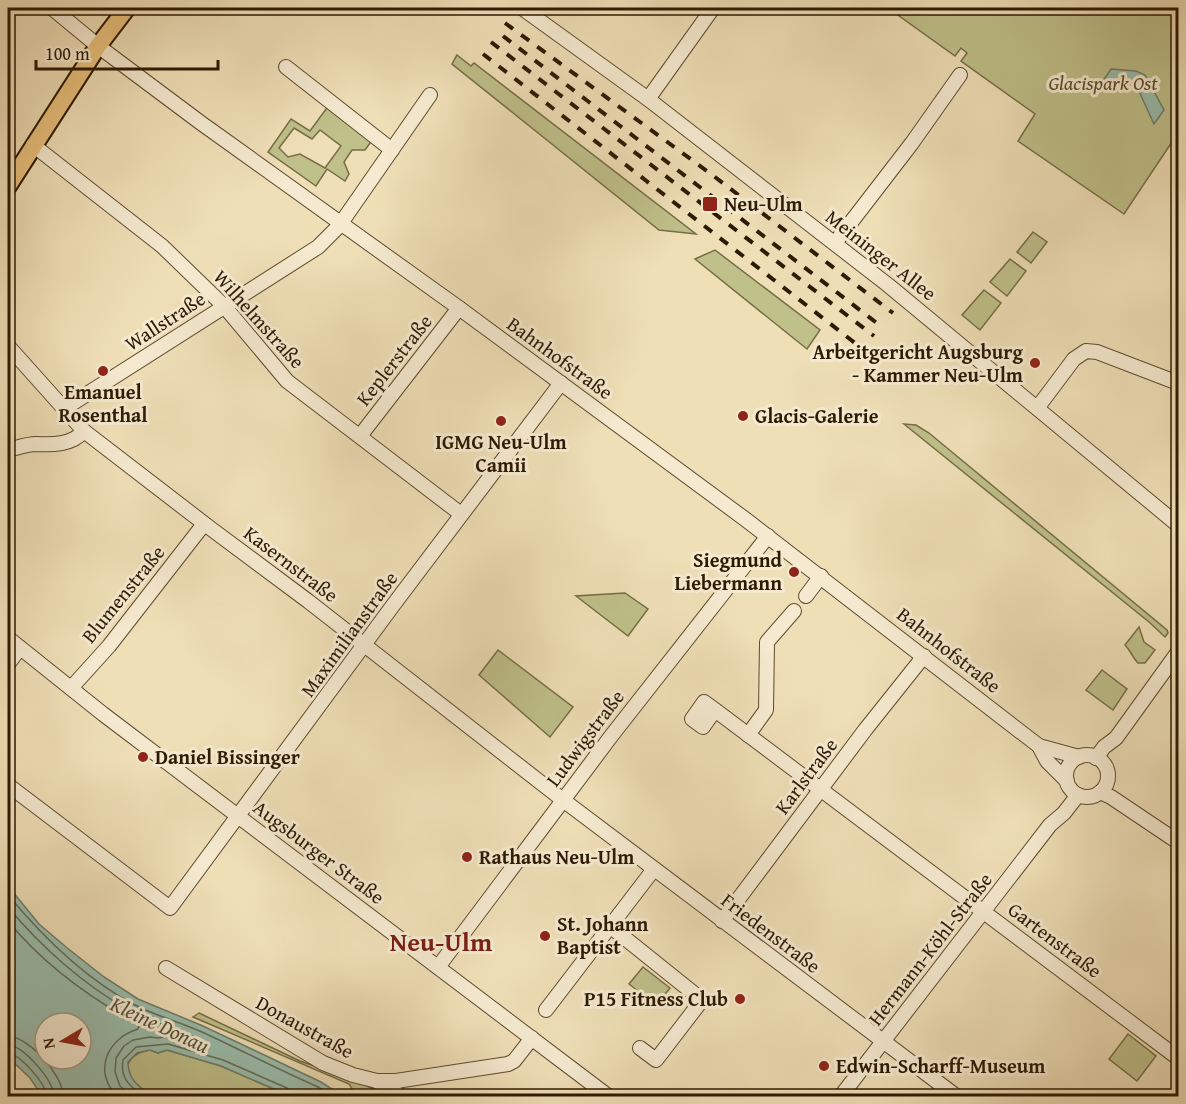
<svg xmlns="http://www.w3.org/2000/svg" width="1186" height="1104" viewBox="0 0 1186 1104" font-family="'Gentium Book Plus',serif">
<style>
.green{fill:#bfc08a;stroke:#766d46;stroke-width:1.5;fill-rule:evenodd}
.water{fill:#9abdad;stroke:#6e7c69;stroke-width:1.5;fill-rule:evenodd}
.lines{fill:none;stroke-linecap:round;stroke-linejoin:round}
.shore{stroke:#636c58;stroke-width:1.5}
.minor-casing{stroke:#5d4b30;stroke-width:16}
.major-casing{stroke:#2c1a03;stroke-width:20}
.minor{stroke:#f5ead0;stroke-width:14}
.major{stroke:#e8c07c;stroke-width:16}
.rail{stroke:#2c1a03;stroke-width:4;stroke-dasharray:10 10;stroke-linecap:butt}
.poi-dot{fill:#8f2418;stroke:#f5ead0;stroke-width:2}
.labels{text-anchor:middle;stroke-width:6;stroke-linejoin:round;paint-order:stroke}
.park-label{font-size:20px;font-style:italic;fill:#584c2c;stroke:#f5ead0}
.poi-label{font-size:20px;font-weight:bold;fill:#2c1a03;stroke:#f5ead0;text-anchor:start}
.street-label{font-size:20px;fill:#2c1a03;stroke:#f5ead0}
.water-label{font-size:21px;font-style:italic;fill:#52533e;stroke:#f5ead0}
.district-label{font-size:26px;font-weight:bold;fill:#7a1f14;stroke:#f5ead0}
</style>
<rect width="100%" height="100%" fill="#efdfb7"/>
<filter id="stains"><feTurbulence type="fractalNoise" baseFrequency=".00333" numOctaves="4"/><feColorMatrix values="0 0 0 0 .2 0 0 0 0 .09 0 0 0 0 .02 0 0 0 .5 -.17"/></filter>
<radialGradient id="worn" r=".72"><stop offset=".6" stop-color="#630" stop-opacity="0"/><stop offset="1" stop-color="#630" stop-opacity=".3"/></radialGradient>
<g class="green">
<polygon points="888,8 1178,8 1178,133 1124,214 1018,141 1035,114 961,61 967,53 961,48 955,56"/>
<polygon points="457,55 471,66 474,63 696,234 659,230 452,64"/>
<path d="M329 105 373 139 365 150H352L344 162 349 174 345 181 327 169 316 186 268 152 291 119 310 131ZM294 128 312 139 320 130 341 146 325 168 300 154 288 157 279 148Z"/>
<polygon points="1033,232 1047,242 1031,263 1017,252"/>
<polygon points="715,250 820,330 807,349 695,259"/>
<polygon points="1010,259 1026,271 1007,296 990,282"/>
<polygon points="984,290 1001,303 980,330 962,315"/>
<polygon points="904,424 916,425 929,433 1167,630 1168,633 1165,637 1149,622"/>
<polygon points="625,593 648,609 628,636 576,596"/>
<path d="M1139 627 1144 642 1155 650 1145 663H1138C1132 657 1131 651 1125 645Z"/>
<polygon points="498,650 573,707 550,737 479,675"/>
<polygon points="1102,670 1127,689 1113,710 1086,690"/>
<polygon points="643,967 670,988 656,1005 629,984"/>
<polygon points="199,1013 300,1061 356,1080 386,1096 357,1096 349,1084 193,1017"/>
<polygon points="1128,1034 1156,1056 1137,1081 1109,1059"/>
<path d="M150 1050 158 1053 167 1050 221 1066 290 1096H151C145 1091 138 1086 132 1080 119 1064 135 1052 150 1050Z"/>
</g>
<g class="water">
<polygon points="1111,69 1136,71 1145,75 1164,110 1154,124 1138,89 1129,83 1102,82"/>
<path d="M8 886 39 924 66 947 104 977 138 999 203 1026 321 1082 343 1096H290L221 1066 167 1050 158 1053 150 1050 137 1053 128 1062C128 1080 139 1086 151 1096H42L30 1078 8 1057ZM45 1023H81V1059H45Z"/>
</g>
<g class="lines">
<g class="shore">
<path d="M8 895C43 937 85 979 135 1005 156 1016 180 1022 202 1032 241 1050 279 1070 318 1087L332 1096"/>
<path d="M8 907C41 947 84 985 130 1011 152 1023 177 1028 199 1039V1043L196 1044 169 1036 158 1038 150 1037 133 1040 124 1046 116 1058 115 1072 120 1086 131 1096"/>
<path d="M8 921C43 964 90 998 139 1025L138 1029C108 1038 92 1071 117 1096"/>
<path d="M8 1036C29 1037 63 1075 63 1096"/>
<path d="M8 1045C24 1046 53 1080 54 1096"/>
<path d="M8 1053C21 1055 45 1083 47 1096"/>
<path d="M142 1096C129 1085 120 1078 123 1060L136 1047 168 1044 223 1060 287 1088 290 1092 291 1096"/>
</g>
<defs>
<g id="minor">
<polyline points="52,8 98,46 201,123 459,308 745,519 1039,746 1079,757"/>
<polyline points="522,8 648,99 888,285 1178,525"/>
<polyline points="286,67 392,150"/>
<polyline points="648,99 713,8"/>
<polyline points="33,145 162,246 224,306 287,381 461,514"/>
<polyline points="835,243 912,143 960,75"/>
<polyline points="8,346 84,431 210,528 308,601 563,800 956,1096"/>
<polyline points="1038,407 1074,359 1086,351 1097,352 1178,383"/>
<polyline points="65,408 318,247 339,226 430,95"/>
<polyline points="360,436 459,308"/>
<path d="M8 450C16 448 27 444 36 444 52 445 72 445 84 431"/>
<polyline points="806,596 821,576"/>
<polyline points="8,638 103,714 608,1096"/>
<polyline points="8,664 20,648"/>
<polyline points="71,688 109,646 204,524"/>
<path d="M715 710 703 727 692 719 704 702 715 710C870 826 1024 943 1178 1058"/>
<polyline points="748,735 766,710 767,642 794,611"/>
<polyline points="1039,746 1047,761 1067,781"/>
<circle cx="1087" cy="776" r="21"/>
<polyline points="1096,758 1104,747 1116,738 1178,652"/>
<polyline points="8,785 170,908 394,604 561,383"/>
<polyline points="1100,792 1111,797 1178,842"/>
<polyline points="722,921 865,730 924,656"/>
<polyline points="611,927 702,1000 656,1060 640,1048"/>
<polyline points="438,967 612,735 768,536"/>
<polyline points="166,968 323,1063 353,1075 377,1081 396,1081 508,1064 514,1061 532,1038"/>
<polyline points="546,1010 654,869"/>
<polyline points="377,1081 401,1096"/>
<polyline points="841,1096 1050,825 1064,813 1078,795"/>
</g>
<polyline id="major" points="8,186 98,46 127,8"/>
</defs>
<use href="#minor" class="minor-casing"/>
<use href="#major" class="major-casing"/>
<use href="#minor" class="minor"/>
<use href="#major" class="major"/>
<g class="rail">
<polyline points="505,23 711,174 893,313"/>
<polyline points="503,36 882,327"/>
<polyline points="491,42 874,336"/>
<polyline points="483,54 864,350"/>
</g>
</g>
<g class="poi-dot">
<rect x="702" y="196" width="16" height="16" rx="3"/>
<circle cx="1035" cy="363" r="6"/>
<circle cx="103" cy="371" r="6"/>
<circle cx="743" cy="416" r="6"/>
<circle cx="501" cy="421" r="6"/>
<circle cx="794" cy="572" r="6"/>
<circle cx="143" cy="757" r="6"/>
<circle cx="467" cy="857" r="6"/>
<circle cx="545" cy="936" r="6"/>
<circle cx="740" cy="999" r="6"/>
<circle cx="824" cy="1066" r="6"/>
</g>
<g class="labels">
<g class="park-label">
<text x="1103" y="90">Glacispark Ost</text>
</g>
<g class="poi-label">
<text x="724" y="211">Neu-Ulm</text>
<text x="1023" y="359" text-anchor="end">Arbeitgericht Augsburg<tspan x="1023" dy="23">- Kammer Neu-Ulm</tspan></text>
<text x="103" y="399" text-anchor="middle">Emanuel<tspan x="103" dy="23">Rosenthal</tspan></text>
<text x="755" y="423">Glacis-Galerie</text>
<text x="501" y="449" text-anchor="middle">IGMG Neu-Ulm<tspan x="501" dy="23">Camii</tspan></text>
<text x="782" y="567" text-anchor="end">Siegmund<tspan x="782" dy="23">Liebermann</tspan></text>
<text x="155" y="764">Daniel Bissinger</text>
<text x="479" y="864">Rathaus Neu-Ulm</text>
<text x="557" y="931">St. Johann<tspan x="557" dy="23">Baptist</tspan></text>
<text x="728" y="1006" text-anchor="end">P15 Fitness Club</text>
<text x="836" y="1073">Edwin-Scharff-Museum</text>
</g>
<g class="street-label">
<text transform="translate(881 255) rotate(38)" y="7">Meininger Allee</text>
<text transform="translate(259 319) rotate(48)" y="7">Wilhelmstraße</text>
<text transform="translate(165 321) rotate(-33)" y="7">Wallstraße</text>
<text transform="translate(560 358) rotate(36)" y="7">Bahnhofstraße</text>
<text transform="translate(394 360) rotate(-52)" y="7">Keplerstraße</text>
<text transform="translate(291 564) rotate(37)" y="7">Kasernstraße</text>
<text transform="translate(123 594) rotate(-51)" y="7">Blumenstraße</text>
<text transform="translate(349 634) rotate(-54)" y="7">Maximilianstraße</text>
<text transform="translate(949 650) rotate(38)" y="7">Bahnhofstraße</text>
<text transform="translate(585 738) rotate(-53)" y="7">Ludwigstraße</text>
<text transform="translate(806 776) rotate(-53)" y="7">Karlstraße</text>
<text transform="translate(319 852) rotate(37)" y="7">Augsburger Straße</text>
<text transform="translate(771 933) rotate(37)" y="7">Friedenstraße</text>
<text transform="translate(1055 940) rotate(37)" y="7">Gartenstraße</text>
<text transform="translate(930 949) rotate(-52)" y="7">Hermann-Köhl-Straße</text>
<text transform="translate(305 1027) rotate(29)" y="7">Donaustraße</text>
</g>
<g class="water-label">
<text transform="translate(160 1025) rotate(25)" y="7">Kleine Donau</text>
</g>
<g class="district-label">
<text x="441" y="951">Neu-Ulm</text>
</g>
</g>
<rect width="1186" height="1104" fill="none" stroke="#efdfb7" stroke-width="30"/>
<rect x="9" y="9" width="1168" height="1086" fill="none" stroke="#2c1a03" stroke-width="3"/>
<rect x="15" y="15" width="1156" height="1074" fill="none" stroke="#2c1a03" stroke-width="1.5"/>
<g transform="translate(63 1041) rotate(260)"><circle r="28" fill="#f5ead0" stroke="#a5977e" stroke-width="1.5"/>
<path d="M0-4.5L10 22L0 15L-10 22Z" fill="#8f2418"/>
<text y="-9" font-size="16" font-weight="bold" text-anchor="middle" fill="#2c1a03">N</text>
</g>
<path d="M36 60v9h182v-9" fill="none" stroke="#2c1a03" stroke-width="3"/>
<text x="45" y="60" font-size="18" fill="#2c1a03" stroke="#f5ead0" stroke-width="4.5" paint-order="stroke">100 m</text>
<rect width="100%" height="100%" filter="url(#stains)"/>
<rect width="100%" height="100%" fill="url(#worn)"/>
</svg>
